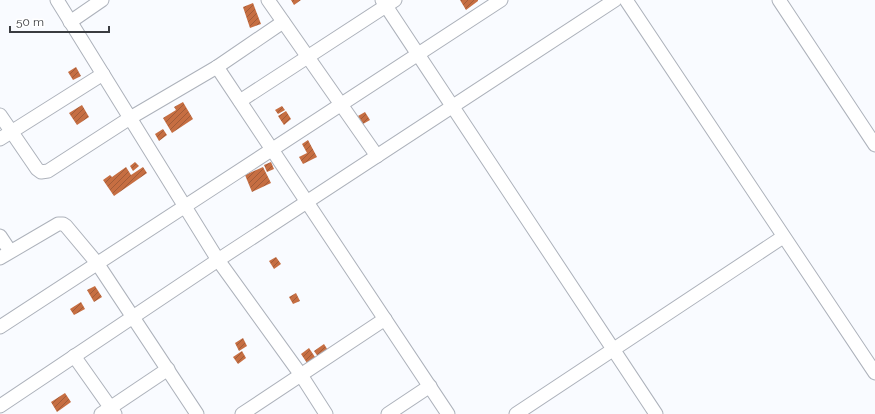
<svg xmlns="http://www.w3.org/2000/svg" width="875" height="414" viewBox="0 0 875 414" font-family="Raleway,sans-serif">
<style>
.building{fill:url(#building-hatch)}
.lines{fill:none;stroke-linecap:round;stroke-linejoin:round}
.street-casing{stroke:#adb2bb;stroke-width:15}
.street{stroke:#fff;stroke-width:13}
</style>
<defs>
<pattern id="building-hatch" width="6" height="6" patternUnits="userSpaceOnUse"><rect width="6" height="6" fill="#c66e42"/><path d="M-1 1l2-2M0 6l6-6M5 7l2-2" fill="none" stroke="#a25c39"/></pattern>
</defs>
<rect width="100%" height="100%" fill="#f9fbff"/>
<g class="building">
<polygon points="291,0 301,0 294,5"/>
<polygon points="460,0 478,0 478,1 466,10"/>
<polygon points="253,3 261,24 250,28 243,7"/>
<polygon points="76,67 81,76 73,80 68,72"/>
<polygon points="183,102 193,119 172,133 163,118 176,110 174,107"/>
<polygon points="82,105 89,117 77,125 69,113"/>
<polygon points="282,106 285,110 278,114 275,110"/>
<polygon points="286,111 291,119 284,125 278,116"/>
<polygon points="365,112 370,120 363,124 358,116"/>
<polygon points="163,129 167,135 159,141 155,134"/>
<polygon points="308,140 317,157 303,164 299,157 307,153 302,144"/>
<polygon points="135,162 139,166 133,171 130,166"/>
<polygon points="271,162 274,169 267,172 264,165"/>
<polygon points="126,167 131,175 143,167 147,173 114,196 103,180 110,175 112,177"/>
<polygon points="263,167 271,183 252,192 245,175"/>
<polygon points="276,257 281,264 274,269 269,261"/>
<polygon points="95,286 102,297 94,302 87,290"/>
<polygon points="296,293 300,301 293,304 289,297"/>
<polygon points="81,302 85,309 74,315 70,309"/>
<polygon points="243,338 247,346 239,351 235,343"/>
<polygon points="324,344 329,352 319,358 314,351"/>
<polygon points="309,348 317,360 309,366 301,354"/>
<polygon points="242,351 246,358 238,364 233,357"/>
<polygon points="65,393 71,402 57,412 51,402"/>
</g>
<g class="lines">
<defs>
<g id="street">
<polyline points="57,0 218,260 301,375 326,414"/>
<polyline points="268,0 377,156"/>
<polyline points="382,0 656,414"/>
<polyline points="626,0 875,373"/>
<polyline points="779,0 875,145"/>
<polyline points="70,22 102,0"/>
<polyline points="217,67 448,414"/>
<polyline points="240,101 395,0"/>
<polyline points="0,115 37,169 41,172 48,171 130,118 217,67 283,22"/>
<polyline points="0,139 103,74"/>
<polyline points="0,236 10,251"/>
<polyline points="0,258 58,224 63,224 66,226 97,263 197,414"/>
<polyline points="0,327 501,0"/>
<polyline points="74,356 115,414"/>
<polyline points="0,406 218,260 615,0"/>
<polyline points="101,414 168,369"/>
<polyline points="242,414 385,319"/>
<polyline points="388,414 430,386"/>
<polyline points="516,414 783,237"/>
</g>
</defs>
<use href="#street" class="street-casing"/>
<use href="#street" class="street"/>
</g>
<path d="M10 26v6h99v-6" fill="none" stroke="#3a3c40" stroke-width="2"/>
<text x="16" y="26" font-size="12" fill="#3a3c40" stroke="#ffffff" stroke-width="3" paint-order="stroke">50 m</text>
</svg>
